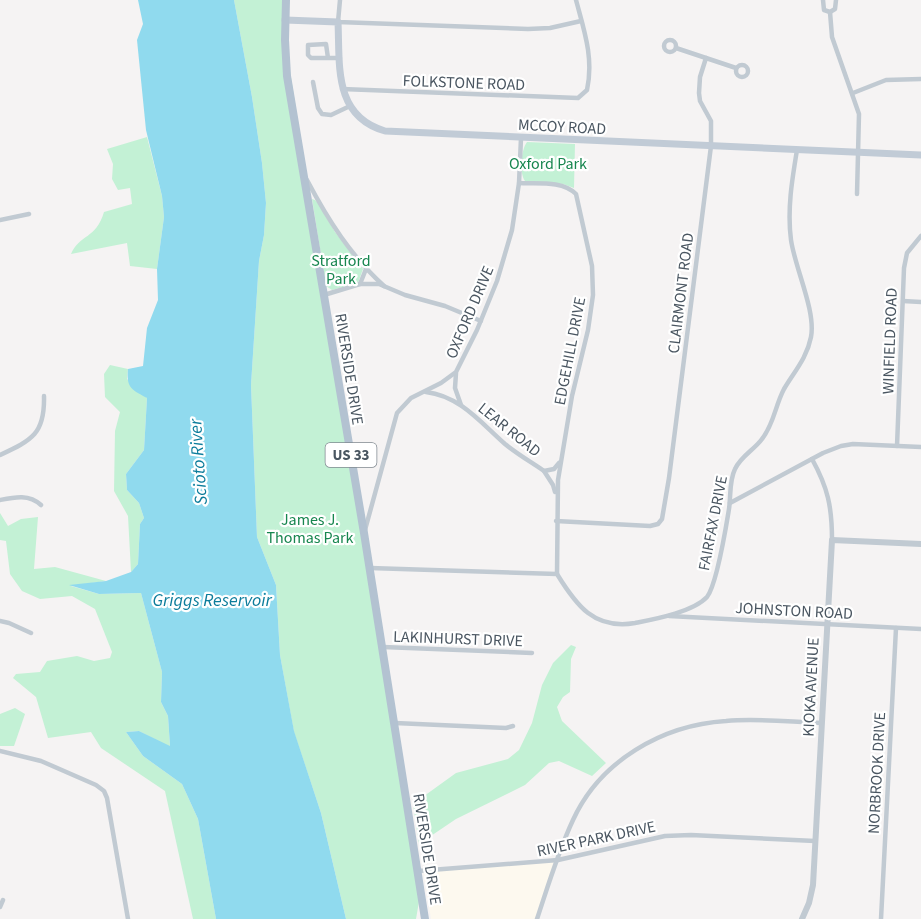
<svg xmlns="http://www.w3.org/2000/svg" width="921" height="919" viewBox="0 0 921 919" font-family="'Source Sans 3',sans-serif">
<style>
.commercial{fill:#fdf9ef}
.green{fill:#c3f1d5}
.water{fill:#90daee}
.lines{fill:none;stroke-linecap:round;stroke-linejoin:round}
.minor{stroke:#c1cad2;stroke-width:4.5}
.tertiary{stroke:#c1cad2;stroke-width:6}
.secondary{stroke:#c1cbd6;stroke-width:7}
.primary{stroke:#b3c2d1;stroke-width:8}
.labels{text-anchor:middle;stroke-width:4.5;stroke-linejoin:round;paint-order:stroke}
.shield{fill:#fff;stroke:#808990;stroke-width:1.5}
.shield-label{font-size:15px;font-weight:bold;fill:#4a5661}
.street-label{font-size:16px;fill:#4a5661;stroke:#fff}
.park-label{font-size:16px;fill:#17864f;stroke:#fff}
.water-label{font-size:18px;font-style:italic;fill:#0c7c9b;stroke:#fff}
</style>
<rect width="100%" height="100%" fill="#f5f3f3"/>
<polygon class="commercial" points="558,860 537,919 431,919 423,870"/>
<g class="green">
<polygon points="234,0 286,0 285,40 421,890 416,919 346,919 321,813 294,732 280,655 276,585 257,537 251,385 259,261 264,235 266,203 262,163 252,97"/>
<path d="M147 137 162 196 164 217 157 269 130 266 127 243 71 254C80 234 96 239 104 212L132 204 130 188 118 190 112 179 113 164 107 149Z"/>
<path d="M527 142 575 144 574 188 563 184 525 181C519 172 521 150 527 142Z"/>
<polygon points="312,199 315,200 318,203 335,232 363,269 358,283 332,290 326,286"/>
<polygon points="110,365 128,369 127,379 147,398 144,450 126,474 127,490 139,503 144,518 140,524 138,564 131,572 128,516 114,491 115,431 120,412 105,397 104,374"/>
<polygon points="0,513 8,526 21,519 38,517 34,569 55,567 106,581 71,586 99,594 141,593 162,672 161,702 168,716 170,747 139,731 126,732 143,756 182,784 198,819 216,919 193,919 165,791 101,748 91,732 48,738 36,697 13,678 16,674 40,672 47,661 77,656 94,661 110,658 112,652 95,609 72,596 40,599 22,591 10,574 6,541 0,540"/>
<polygon points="571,645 576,647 571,659 570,692 563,697 557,707 562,721 606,763 592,776 559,761 549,763 525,785 456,819 419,844 413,804 456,773 508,759 519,750 532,723 542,685 553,663"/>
<polygon points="15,708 25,714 14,746 0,746 0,714"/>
</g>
<path class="water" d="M138 0H234L252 97 262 163 266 203 264 235 259 261 251 385 257 537 276 585 280 655 294 731 321 813 346 919H216L198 819 182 784 143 756 126 732 139 731 170 746 168 716 161 702 162 672 141 593 99 594 69 585 106 581 131 572 138 564 140 524 144 518 139 503 127 490 126 474 144 450 147 398C132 390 126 388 128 369L143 366 147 328 158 300 157 269 164 217 162 196 146 130 137 40 143 24Z"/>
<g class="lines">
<g class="minor">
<polyline points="340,0 338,22 528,29 550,28 581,21"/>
<polyline points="823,0 824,10 830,12 835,9 836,0"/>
<polyline points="830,12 832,37 859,114 857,194"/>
<circle cx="670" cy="46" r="6"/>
<polyline points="676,48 736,68"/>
<polyline points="328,58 326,44 308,45 308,55 311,58 340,58"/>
<circle cx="742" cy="71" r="6"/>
<polyline points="313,82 318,108 322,114 331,115 350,106"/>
<path d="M342 89 578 98 587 90C594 58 584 30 576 0"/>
<polyline points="853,93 886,80 921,79"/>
<path d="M307 180C328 220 351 256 384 286"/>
<path d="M519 183C537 184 562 180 576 194L592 266 593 295 588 330 572 396 558 480 557 574"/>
<polyline points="0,220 29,214"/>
<polyline points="360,284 379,284 405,295 445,306 481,321"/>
<polyline points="324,295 360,284 366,269"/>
<polyline points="903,301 921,302"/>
<polyline points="456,373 455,388 461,405"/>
<path d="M426 392C460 396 481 423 505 444 517 454 531 462 544 471L554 469 559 463"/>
<polyline points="897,446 904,268 907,253 921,236"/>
<path d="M0 455C32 440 45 434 44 396"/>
<path d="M812 459C828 488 832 507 832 540"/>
<polyline points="544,471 553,485 555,492"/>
<path d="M0 500C15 497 29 494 41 505"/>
<polyline points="730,503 823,453 841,446 853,444 921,447"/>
<polyline points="556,521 650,526 658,524 662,519 669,478 711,146 711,121 700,101 699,93 700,77 706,58"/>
<polyline points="365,530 397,413 411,398 441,383 456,372 477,330 497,281 512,230 519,183 521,138"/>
<path d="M370 568 557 574C576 605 594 630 635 623 655 619 693 612 707 597 717 584 726 527 729 509 731 496 729 481 735 469 741 456 754 450 762 439 774 424 775 406 784 389 794 372 807 358 811 337 816 311 795 268 791 240 787 210 792 180 797 150"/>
<polyline points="669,616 921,629"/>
<polyline points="0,621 9,623 31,633"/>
<polyline points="383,647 532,653"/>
<polyline points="395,723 506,728 513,726"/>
<polyline points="0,751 41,761 96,785 104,791 107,798 128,919"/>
<polyline points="418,871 558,860 665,836 691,835 815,841"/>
<polyline points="0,907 3,900"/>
<path d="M537 919C548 886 558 852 573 820 600 761 662 725 726 721 758 718 790 722 822 723"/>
<polyline points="881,919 896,628"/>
</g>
<polyline class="tertiary" points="802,919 809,903 813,885 832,540 921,544"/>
<path class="secondary" d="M285 20 338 22C340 65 333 116 385 131L921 155"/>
<polyline class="primary" points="286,0 285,40 287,76 364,533 425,919"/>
</g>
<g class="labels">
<rect class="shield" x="325.5" y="443" width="51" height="24" rx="4.5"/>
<g class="shield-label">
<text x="351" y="460">US 33</text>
</g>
<g class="street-label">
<text transform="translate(464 82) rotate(2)" y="6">FOLKSTONE ROAD</text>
<text transform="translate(562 126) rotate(3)" y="6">MCCOY ROAD</text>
<text transform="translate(680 293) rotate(-83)" y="6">CLAIRMONT ROAD</text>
<text transform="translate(469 312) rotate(-67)" y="6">OXFORD DRIVE</text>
<text transform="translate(889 341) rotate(-88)" y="6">WINFIELD ROAD</text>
<text transform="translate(569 351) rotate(-79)" y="6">EDGEHILL DRIVE</text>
<text transform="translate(350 369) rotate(81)" y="6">RIVERSIDE DRIVE</text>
<text transform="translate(510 429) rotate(39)" y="6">LEAR ROAD</text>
<text transform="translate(712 523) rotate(-79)" y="6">FAIRFAX DRIVE</text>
<text transform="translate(794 610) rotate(3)" y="6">JOHNSTON ROAD</text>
<text transform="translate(458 638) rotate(2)" y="6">LAKINHURST DRIVE</text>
<text transform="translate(810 687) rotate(-87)" y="6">KIOKA AVENUE</text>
<text transform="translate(876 773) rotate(-87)" y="6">NORBROOK DRIVE</text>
<text transform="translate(596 838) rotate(-12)" y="6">RIVER PARK DRIVE</text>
<text transform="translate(428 849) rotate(81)" y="6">RIVERSIDE DRIVE</text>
</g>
<g class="park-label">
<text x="548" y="169">Oxford Park</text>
<text x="341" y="266">Stratford<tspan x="341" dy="18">Park</tspan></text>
<text x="310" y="525">James J.<tspan x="310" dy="18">Thomas Park</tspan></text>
</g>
<g class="water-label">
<text transform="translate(198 462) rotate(-94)" y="6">Scioto River</text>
<text x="212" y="606">Griggs Reservoir</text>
</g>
</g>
</svg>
